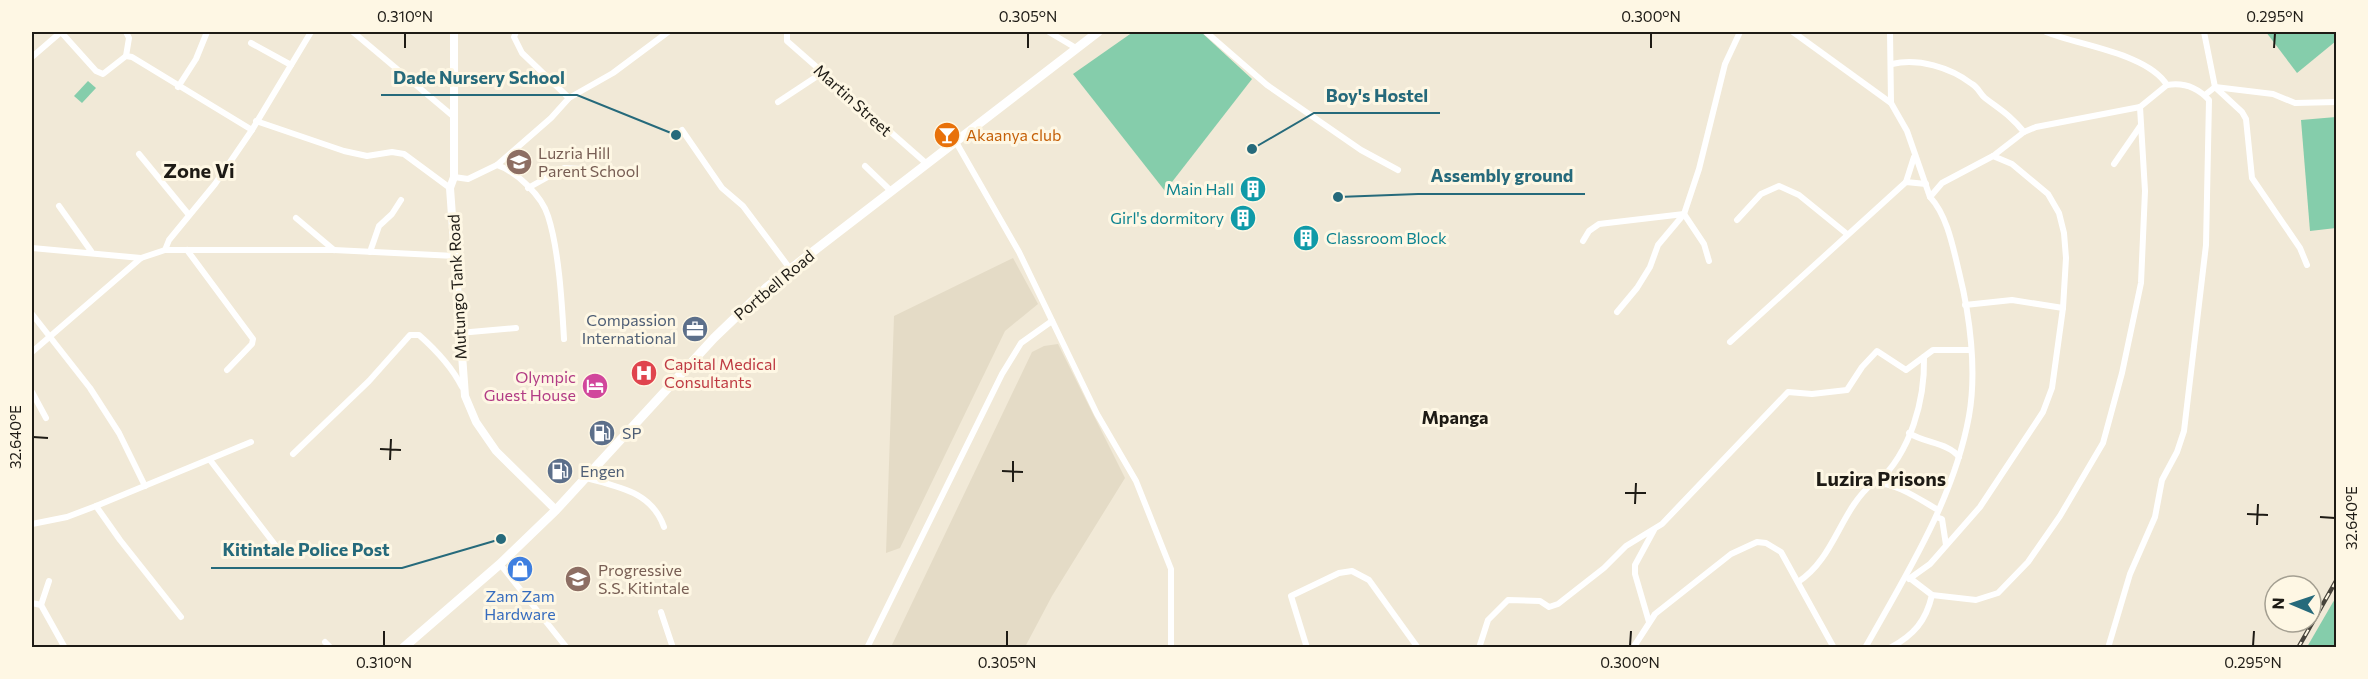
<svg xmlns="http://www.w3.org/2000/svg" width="2368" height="679" viewBox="0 0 2368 679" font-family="Commissioner,sans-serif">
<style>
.industrial{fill:#e4dbc6}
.green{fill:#85cdab}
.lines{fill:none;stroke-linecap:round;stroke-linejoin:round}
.minor{stroke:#fff;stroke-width:6}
.tertiary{stroke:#fff;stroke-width:8}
.secondary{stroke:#fff;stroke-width:9}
.rail-casing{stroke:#47433b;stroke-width:4.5}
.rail{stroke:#fef7e4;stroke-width:2;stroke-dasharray:7;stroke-linecap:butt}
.ticks{fill:none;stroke:#1e1b15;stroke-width:2}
.labels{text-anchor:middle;stroke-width:6;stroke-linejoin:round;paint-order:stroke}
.street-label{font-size:16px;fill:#1e1b15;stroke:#fef7e4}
.food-label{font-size:16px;fill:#c56008;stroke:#fef7e4;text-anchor:start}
.education-label{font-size:16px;fill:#785e54;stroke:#fef7e4;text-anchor:start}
.culture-label{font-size:16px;fill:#0d838f;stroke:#fef7e4;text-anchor:end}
.service-label{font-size:16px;fill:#4e5e75;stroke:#fef7e4;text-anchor:start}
.health-label{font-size:16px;fill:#be3a42;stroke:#fef7e4;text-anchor:start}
.hotel-label{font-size:16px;fill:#b23c85;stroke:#fef7e4;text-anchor:end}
.shop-label{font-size:16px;fill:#366cbe;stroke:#fef7e4}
.neighbourhood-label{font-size:18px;font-weight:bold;fill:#1e1b15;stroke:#fef7e4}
.quarter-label{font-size:20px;font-weight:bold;fill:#1e1b15;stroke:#fef7e4}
.leader{fill:none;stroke:#266a7b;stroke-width:2}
.callout-dot{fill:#266a7b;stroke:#fef7e4;stroke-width:2}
.callout-label{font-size:18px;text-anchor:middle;font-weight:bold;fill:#266a7b;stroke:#fef7e4;stroke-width:6;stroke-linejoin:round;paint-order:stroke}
.neatline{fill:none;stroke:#1e1b15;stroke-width:2}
.ticks-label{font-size:15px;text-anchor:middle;fill:#1e1b15}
</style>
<rect width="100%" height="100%" fill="#f1e9d7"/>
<g class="industrial">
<polygon points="1013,258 1038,304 1005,331 900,548 886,553 894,316"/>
<polygon points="1058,344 1125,478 1052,596 1025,647 891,647 1032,352 1044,346"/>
</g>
<g class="green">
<polygon points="1133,32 1201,32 1252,79 1165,191 1073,74"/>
<polygon points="2266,32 2336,32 2336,41 2297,73"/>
<polygon points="88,81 96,88 82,103 74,96"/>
<polygon points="2336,117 2336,228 2310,231 2301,120"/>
<polygon points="2336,597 2336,647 2307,647"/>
</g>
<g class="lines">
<g class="minor">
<polyline points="126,32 129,38 126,56"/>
<polyline points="353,32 454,117"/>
<polyline points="516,32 514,37 522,53 569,98"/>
<polyline points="787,32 787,41 927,164"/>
<polyline points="1049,32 1076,48"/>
<polyline points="1206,32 1267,85 1361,150 1398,170"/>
<polyline points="1793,32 1891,103"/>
<polyline points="2204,32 2215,87 2242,112 2246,119 2252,178 2300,248 2307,265"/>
<polyline points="251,43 291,65"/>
<polyline points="32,57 61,32 96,71 103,74 126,56 132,57 252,130"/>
<path d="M1892 64C1918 58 1950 67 1972 84 1978 87 1980 94 1985 98 2002 111 2010 115 2024 132L2036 127 2140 107 2167 85C2147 53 2080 46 2046 32"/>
<polyline points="178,87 196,59 207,32"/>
<polyline points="2205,95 2215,87 2273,94 2295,103 2336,102"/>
<polyline points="778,102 822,73"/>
<polyline points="256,121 344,151 367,156 392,152 404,154 450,188"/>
<polyline points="682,130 722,188 743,206 791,270"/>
<polyline points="956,142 1019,252 1097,414 1136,481 1171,569 1171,648"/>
<polyline points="139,154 189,215"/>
<polyline points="1993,156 2024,132"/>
<polyline points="2114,164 2141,125"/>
<path d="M497 165C517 172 542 196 548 216 559 250 562 304 564 339"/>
<polyline points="865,166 891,191"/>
<polyline points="454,177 468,179 497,165 551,118 569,98 613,73 668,32"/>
<polyline points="1906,182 1914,157"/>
<polyline points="528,188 564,168 583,169"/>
<polyline points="59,206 91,251"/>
<polyline points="1684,214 1704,244 1709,261"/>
<polyline points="296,218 334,250"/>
<polyline points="1737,220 1761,194 1779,186 1799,195 1847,234"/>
<polyline points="1583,241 1589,231 1599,224 1684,214"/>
<polyline points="32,248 141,258"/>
<polyline points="165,250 169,240 215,184 252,130 311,32"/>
<polyline points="187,250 253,339 252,344 227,370"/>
<polyline points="370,252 379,226 392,214 401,200"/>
<polyline points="1965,305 2012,300 2063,308"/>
<polyline points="1617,312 1637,288 1650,267 1658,245 1684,214 1699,169 1725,64 1740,32"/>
<polyline points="32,314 90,388 119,433 145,486"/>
<polyline points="459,333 516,328"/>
<polyline points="1730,342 1906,182 1926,184"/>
<polyline points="32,352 141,258 165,250 334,250 455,256"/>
<polyline points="32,392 46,418"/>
<path d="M1909 433C1924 443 1949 443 1959 457"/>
<path d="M293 454 369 381 410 335H419C436 350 452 367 462 387"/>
<polyline points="210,460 279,550"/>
<path d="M586 478C619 487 652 492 664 527"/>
<path d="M1877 483C1911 452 1925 400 1924 357"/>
<polyline points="96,506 120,540 181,617"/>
<polyline points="1936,517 1942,519 1946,545"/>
<polyline points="32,524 67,517 96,506 251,442"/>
<polyline points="500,564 567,648"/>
<polyline points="1909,579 1930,564 1980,507 2043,412 2052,388 2063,308 2066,258 2064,233 2059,213 2048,194 2012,164 1993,156 1942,183 1930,197"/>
<polyline points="1911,579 1932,595 1976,600 1998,593 2028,562 2060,516 2103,443 2122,373 2141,283 2145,191 2140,107"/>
<path d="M1798 582C1835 558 1840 510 1873 483 1895 482 1919 499 1938 510"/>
<polyline points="32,603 41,605 65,648"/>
<polyline points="41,605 49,581"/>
<polyline points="661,612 673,648"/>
<polyline points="1649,622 1635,574 1635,565 1654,530"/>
<polyline points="325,642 331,648"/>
<polyline points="867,648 1002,374 1021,343 1052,321"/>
<polyline points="1307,648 1291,596 1339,573 1352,571 1369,580 1418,648"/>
<polyline points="1479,648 1488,620 1508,600 1540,601 1549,607 1558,604 1604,568 1626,546 1662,524 1788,392 1812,394 1847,390 1862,367 1877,351 1906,370 1933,350 1971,350"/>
<polyline points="1633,648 1655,614 1731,554 1757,542 1766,543 1781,552 1834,648"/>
<path d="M1865 648C1906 575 1954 499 1969 416 1977 371 1970 316 1959 272 1953 247 1947 215 1930 197L1907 131 1891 103 1890 32"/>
<path d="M1890 648C1914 635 1926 621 1932 595"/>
<path d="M2108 648 2130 574 2155 517 2162 480 2177 452 2184 431 2206 245 2209 100C2198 88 2184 82 2167 85"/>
</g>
<polyline class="tertiary" points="454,32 454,177 450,188 465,396 476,422 496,451 556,510"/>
<polyline class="secondary" points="403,648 500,564 556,510 714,338 767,287 1098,32"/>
<defs>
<polyline id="rail" points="2298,648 2336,581"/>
</defs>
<use href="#rail" class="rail-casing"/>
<use href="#rail" class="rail"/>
</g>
<path class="ticks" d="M405 48V33M1028 48V33M1651 48V33M2274 48 2275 33M33 437 48 438M380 449 401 450M390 460 391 439M1002 471 1023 472M1013 482V461M1625 493H1646M1635 504 1636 483M2247 514 2268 515M2320 517 2335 518M2257 525 2258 504M384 646V631M1007 646V631M1630 646 1631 631M2253 646 2254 631"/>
<defs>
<symbol id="bar-disc" viewBox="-11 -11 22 22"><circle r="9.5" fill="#e8710a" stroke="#fef7e4"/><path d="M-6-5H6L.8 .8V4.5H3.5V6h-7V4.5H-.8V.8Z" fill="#fff"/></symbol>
<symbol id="school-disc" viewBox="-11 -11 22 22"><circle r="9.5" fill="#8d6e63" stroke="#fef7e4"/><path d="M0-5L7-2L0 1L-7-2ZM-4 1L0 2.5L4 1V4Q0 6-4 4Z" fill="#fff"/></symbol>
<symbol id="building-disc" viewBox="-11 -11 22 22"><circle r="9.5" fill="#0f9aa8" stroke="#fef7e4"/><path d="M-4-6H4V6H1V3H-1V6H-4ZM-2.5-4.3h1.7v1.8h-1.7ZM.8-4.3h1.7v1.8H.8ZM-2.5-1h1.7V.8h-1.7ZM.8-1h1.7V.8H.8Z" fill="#fff"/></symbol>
<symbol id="office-disc" viewBox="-11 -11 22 22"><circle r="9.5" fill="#5c6f8a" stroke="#fef7e4"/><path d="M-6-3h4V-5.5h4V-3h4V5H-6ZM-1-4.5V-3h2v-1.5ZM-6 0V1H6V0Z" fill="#fff"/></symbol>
<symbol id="hospital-disc" viewBox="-11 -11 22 22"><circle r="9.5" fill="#e0444e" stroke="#fef7e4"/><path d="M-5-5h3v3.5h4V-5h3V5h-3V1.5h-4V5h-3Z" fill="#fff"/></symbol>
<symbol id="hotel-disc" viewBox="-11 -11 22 22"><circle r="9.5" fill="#d1479c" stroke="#fef7e4"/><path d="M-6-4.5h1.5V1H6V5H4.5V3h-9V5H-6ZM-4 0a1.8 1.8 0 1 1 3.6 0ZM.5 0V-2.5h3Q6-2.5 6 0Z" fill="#fff"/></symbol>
<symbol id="fuel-disc" viewBox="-11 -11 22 22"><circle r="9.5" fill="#5c6f8a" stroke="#fef7e4"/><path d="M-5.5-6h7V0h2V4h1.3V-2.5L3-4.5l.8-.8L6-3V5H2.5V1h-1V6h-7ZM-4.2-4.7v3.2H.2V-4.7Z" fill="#fff"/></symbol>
<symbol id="shop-disc" viewBox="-11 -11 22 22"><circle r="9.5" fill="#3f7fe0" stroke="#fef7e4"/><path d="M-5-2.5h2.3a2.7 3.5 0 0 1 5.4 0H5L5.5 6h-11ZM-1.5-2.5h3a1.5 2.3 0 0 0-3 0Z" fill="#fff"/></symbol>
</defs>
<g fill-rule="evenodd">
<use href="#bar-disc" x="932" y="120" width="30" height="30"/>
<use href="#school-disc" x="504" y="147" width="30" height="30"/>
<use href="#building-disc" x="1238" y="174" width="30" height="30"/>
<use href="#building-disc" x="1228" y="203" width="30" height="30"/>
<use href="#building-disc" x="1291" y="223" width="30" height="30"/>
<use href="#office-disc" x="680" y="314" width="30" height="30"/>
<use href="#hospital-disc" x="629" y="358" width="30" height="30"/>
<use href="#hotel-disc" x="580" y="371" width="30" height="30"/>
<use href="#fuel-disc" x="587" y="418" width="30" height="30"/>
<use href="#fuel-disc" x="545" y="456" width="30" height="30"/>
<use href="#shop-disc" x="505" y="554" width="30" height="30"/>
<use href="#school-disc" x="563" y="564" width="30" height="30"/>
</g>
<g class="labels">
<g class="street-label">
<text transform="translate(853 100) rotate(42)" y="6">Martin Street</text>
<text transform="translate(774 285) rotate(-40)" y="6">Portbell Road</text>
<text transform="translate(457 287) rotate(-93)" y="6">Mutungo Tank Road</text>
</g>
<g class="food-label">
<text x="966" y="141">Akaanya club</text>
</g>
<g class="education-label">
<text x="538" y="159">Luzria Hill<tspan x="538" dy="18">Parent School</tspan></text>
<text x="598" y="576">Progressive<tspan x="598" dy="18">S.S. Kitintale</tspan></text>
</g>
<g class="culture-label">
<text x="1234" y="195">Main Hall</text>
<text x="1224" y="224">Girl's dormitory</text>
<text x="1326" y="244" text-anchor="start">Classroom Block</text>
</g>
<g class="service-label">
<text x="676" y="326" text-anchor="end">Compassion<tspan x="676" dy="18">International</tspan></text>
<text x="622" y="439">SP</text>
<text x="580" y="477">Engen</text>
</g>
<g class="health-label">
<text x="664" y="370">Capital Medical<tspan x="664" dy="18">Consultants</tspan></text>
</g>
<g class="hotel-label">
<text x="576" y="383">Olympic<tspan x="576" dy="18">Guest House</tspan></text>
</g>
<g class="shop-label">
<text x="520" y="602">Zam Zam<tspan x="520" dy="18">Hardware</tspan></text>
</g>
<g class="neighbourhood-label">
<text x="1455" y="424">Mpanga</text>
</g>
<g class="quarter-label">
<text x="199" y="178">Zone Vi</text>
<text x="1881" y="486">Luzira Prisons</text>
</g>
</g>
<path class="leader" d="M676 135L577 95H381M1252 149L1314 113H1440M1338 197L1418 194H1585M501 539L402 568H211"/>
<g class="callout-dot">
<circle cx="676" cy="135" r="6"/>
<circle cx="1252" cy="149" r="6"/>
<circle cx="1338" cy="197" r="6"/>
<circle cx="501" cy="539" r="6"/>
</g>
<g class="callout-label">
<text x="479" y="84">Dade Nursery School</text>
<text x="1377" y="102">Boy's Hostel</text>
<text x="1502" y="182">Assembly ground</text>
<text x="306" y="556">Kitintale Police Post</text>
</g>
<rect width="2368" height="679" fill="none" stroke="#fef7e4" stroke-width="66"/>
<g transform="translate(2293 604) rotate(272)"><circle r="28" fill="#fef7e4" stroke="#a49f91" stroke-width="1.5"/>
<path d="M0-4.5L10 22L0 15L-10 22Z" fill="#266a7b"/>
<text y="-9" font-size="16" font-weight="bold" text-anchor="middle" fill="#1e1b15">N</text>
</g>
<rect x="33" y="33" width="2302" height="613" class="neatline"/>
<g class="ticks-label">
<text x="405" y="22">0.310°N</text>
<text x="1028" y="22">0.305°N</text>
<text x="1651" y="22">0.300°N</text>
<text x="2275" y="22">0.295°N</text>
<text transform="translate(16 437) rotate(-90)" y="5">32.640°E</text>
<text transform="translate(2352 518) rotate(-90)" y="5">32.640°E</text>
<text x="384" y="668">0.310°N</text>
<text x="1007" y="668">0.305°N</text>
<text x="1630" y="668">0.300°N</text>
<text x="2253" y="668">0.295°N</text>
</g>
</svg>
